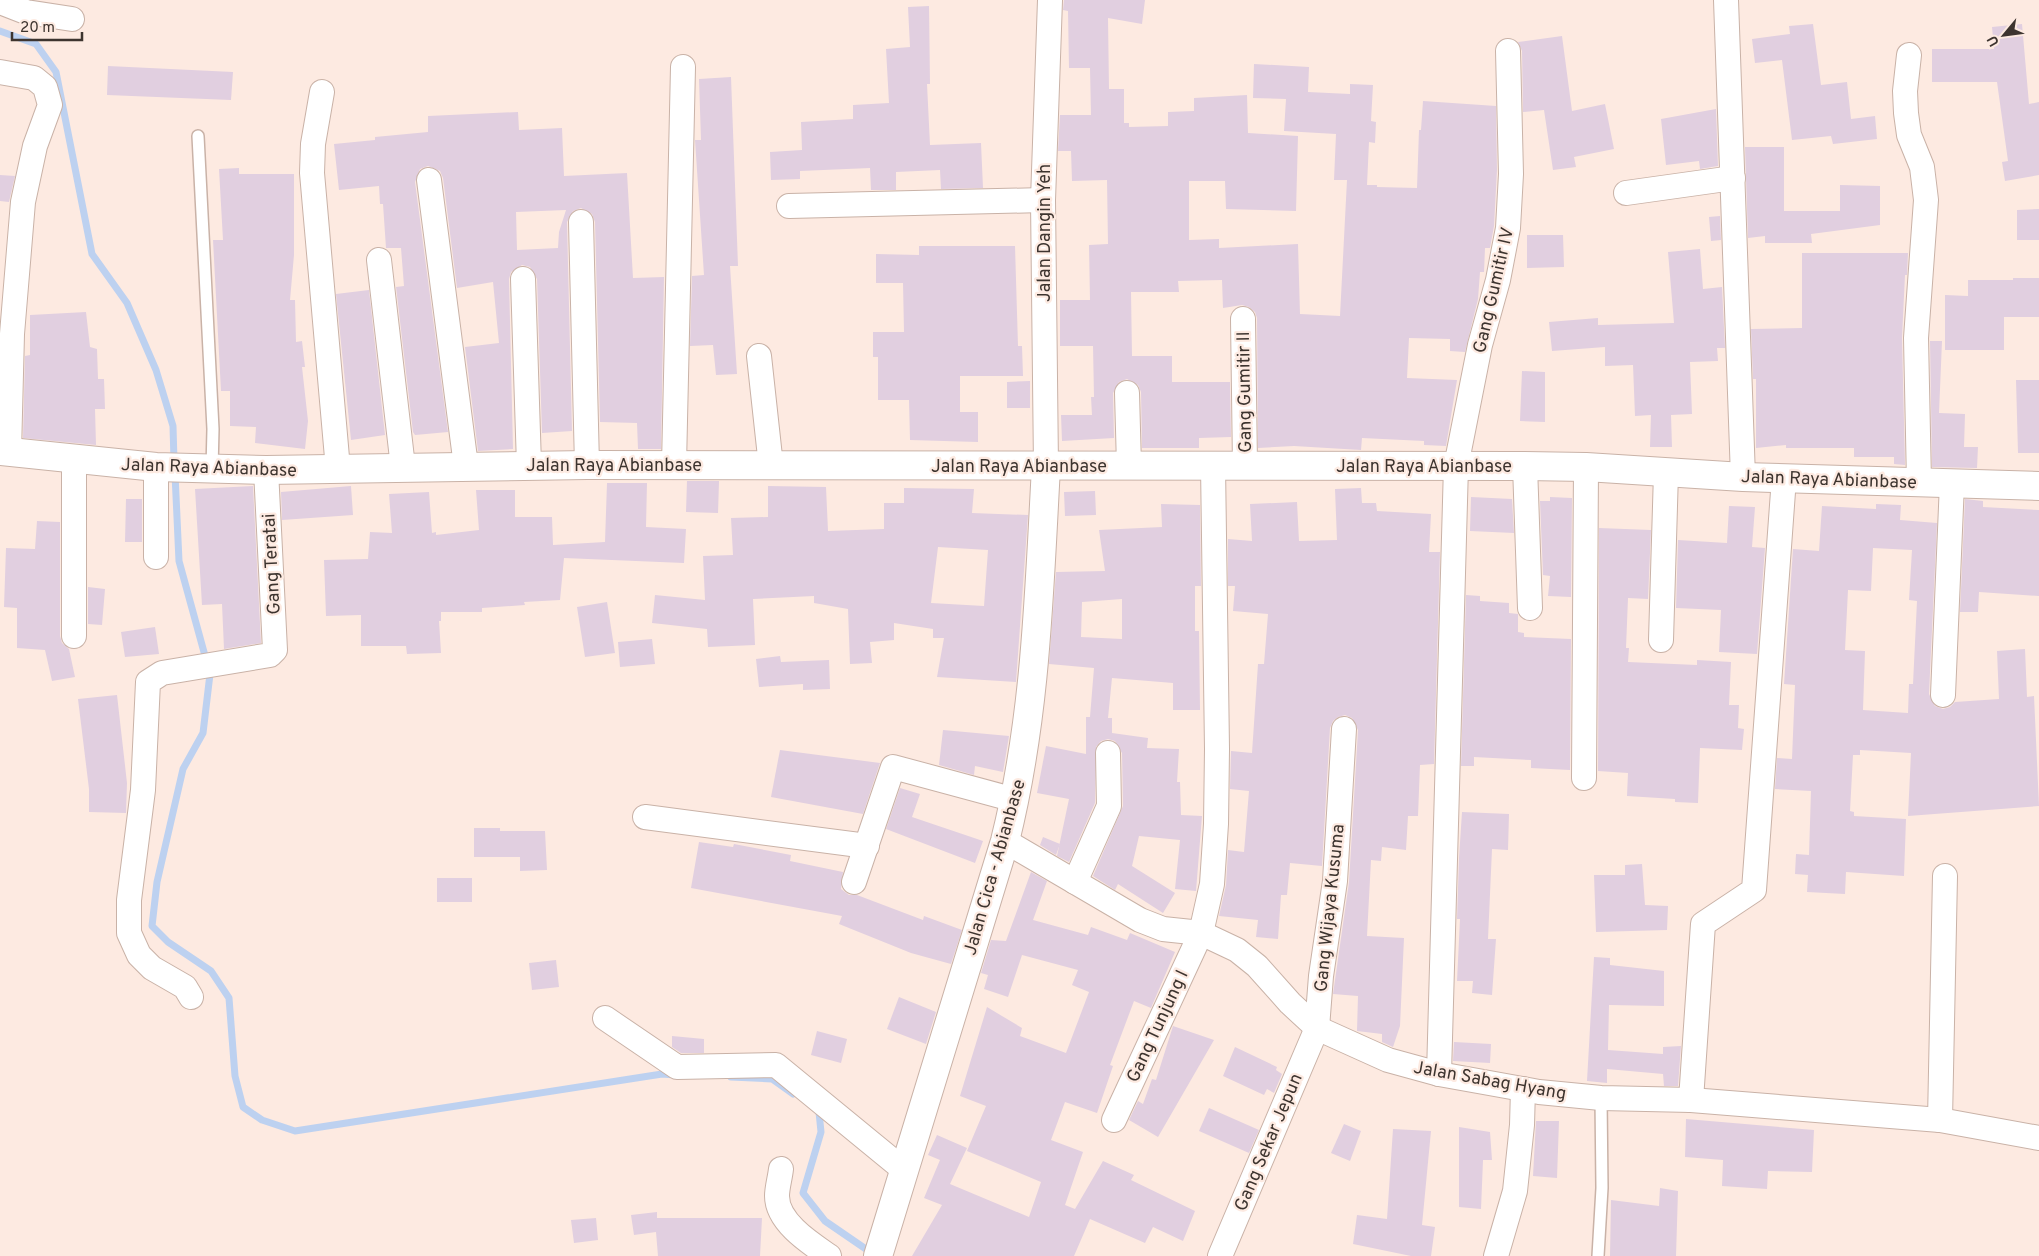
<svg xmlns="http://www.w3.org/2000/svg" width="2039" height="1256" viewBox="0 0 2039 1256" font-family="Overpass,sans-serif">
<style>
.lines{fill:none;stroke-linecap:round;stroke-linejoin:round}
.stream{stroke:#bdd1f0;stroke-width:7}
.building{fill:#e1cfe0;fill-rule:evenodd}
.lane-casing{stroke:#c9b2a7;stroke-width:14}
.street-casing{stroke:#c9b2a7;stroke-width:26}
.secondary-casing{stroke:#c9b2a7;stroke-width:30}
.lane{stroke:#fff;stroke-width:11}
.street{stroke:#fff;stroke-width:24}
.secondary{stroke:#fff;stroke-width:28}
.labels{text-anchor:middle;stroke-width:4.5;stroke-linejoin:round;paint-order:stroke}
.street-label{font-size:18px;fill:#3d342f;stroke:#fdeae1}
</style>
<rect width="100%" height="100%" fill="#fdeae1"/>
<g class="lines">
<g class="stream">
<polyline points="0,31 36,44 56,72 92,254 127,303 156,370 173,426 174,461"/>
<polyline points="175,474 179,561 210,674 203,733 183,769 157,882 152,926 168,942 211,971 229,998 235,1076 243,1107 262,1120 295,1131 662,1074 675,1075"/>
<polyline points="731,1077 772,1079 793,1094"/>
<polyline points="817,1110 819,1112 821,1132 803,1193 825,1221 873,1254"/>
</g>
</g>
<g class="building">
<polygon points="1064,0 1145,0 1142,24 1108,18 1109,89 1124,89 1124,123 1129,123 1129,127 1168,126 1168,112 1194,111 1194,98 1247,95 1248,133 1298,136 1296,211 1226,209 1225,181 1189,181 1189,240 1219,239 1219,248 1298,244 1300,314 1340,316 1347,180 1334,180 1336,134 1284,131 1286,99 1253,98 1254,64 1309,67 1308,92 1350,94 1350,84 1373,85 1371,121 1376,122 1375,143 1369,142 1367,185 1377,185 1377,187 1417,188 1419,130 1421,130 1423,101 1496,106 1497,170 1494,226 1490,248 1485,248 1484,272 1480,272 1478,299 1465,352 1450,351 1450,339 1409,338 1407,378 1457,380 1446,446 1424,445 1424,441 1362,438 1361,450 1294,446 1258,448 1257,318 1255,312 1249,307 1242,305 1223,308 1222,280 1178,281 1179,292 1131,292 1132,356 1172,356 1172,382 1230,382 1231,437 1199,438 1199,448 1142,448 1141,392 1138,385 1127,379 1119,382 1113,393 1114,438 1062,441 1061,415 1092,415 1091,397 1094,397 1093,346 1060,346 1060,300 1090,300 1089,245 1108,244 1107,180 1072,181 1071,151 1058,151 1060,115 1091,115 1090,68 1069,68 1068,11 1063,10"/>
<polygon points="929,6 930,84 927,84 930,145 981,143 983,188 941,189 940,170 896,172 896,190 871,190 870,168 800,171 800,179 771,180 770,152 802,150 801,122 853,119 853,105 889,103 886,49 910,47 908,7"/>
<polygon points="1813,24 1821,85 1847,82 1851,119 1875,116 1877,139 1833,144 1831,136 1792,140 1782,60 1755,63 1752,39 1790,34 1789,26"/>
<polygon points="2022,24 2029,104 2039,102 2039,175 2005,181 2002,162 2008,161 1997,82 1932,82 1932,49 1994,49 1992,27"/>
<polygon points="1562,36 1572,111 1605,104 1614,149 1574,157 1576,167 1553,170 1544,110 1523,112 1522,51 1518,42"/>
<polygon points="108,66 233,72 231,100 107,95"/>
<polygon points="731,77 738,266 730,266 737,374 716,375 713,345 690,346 692,276 704,275 695,140 701,140 699,79"/>
<polygon points="1716,109 1718,166 1700,169 1699,161 1666,165 1661,119"/>
<path d="M518 112 519 130 562 128 564 176 627 173 633 278 664 277 661 449H638L637 423 600 422 595 222 592 214 581 208 573 211 567 222 572 431 542 433 537 279 530 267 522 265 511 272 509 279 513 449 478 451 465 347 499 343 493 282 457 288 443 178 440 171 428 166 420 169 415 182 448 432 415 435 413 432 396 287 404 286 401 248H386L383 204H380L379 186 339 190 334 144 375 140V137L428 132V116ZM566 210 559 232 558 248 517 250 516 212Z"/>
<polygon points="1745,147 1784,147 1784,211 1840,211 1840,185 1880,186 1880,225 1811,234 1812,243 1765,243 1765,236 1748,238"/>
<polygon points="239,168 239,174 294,174 294,255 290,300 295,300 296,342 302,341 305,367 302,367 308,421 305,449 255,443 256,427 230,426 230,391 221,391 213,240 223,240 219,169"/>
<polygon points="0,175 15,176 9,202 0,201"/>
<polygon points="2039,209 2039,240 2017,240 2017,210"/>
<polygon points="1720,216 1721,240 1711,241 1709,217"/>
<polygon points="1527,235 1563,235 1564,267 1527,268"/>
<polygon points="919,246 1015,246 1018,346 1022,346 1023,376 960,376 960,412 978,412 978,442 910,440 909,400 878,400 878,357 873,357 873,332 904,332 903,283 876,283 876,254 919,255"/>
<polygon points="1700,249 1703,289 1722,287 1725,348 1717,348 1718,361 1690,362 1692,414 1671,415 1672,447 1650,447 1651,415 1635,416 1633,365 1605,366 1605,347 1552,351 1549,322 1598,318 1598,325 1674,323 1668,252"/>
<polygon points="1802,253 1908,253 1907,275 1905,275 1902,338 1905,465 1894,464 1894,457 1854,457 1854,448 1786,448 1786,445 1756,448 1756,379 1753,379 1751,329 1802,328"/>
<polygon points="2013,278 2039,278 2039,317 2004,317 2004,350 1945,350 1945,295 1968,296 1968,280 2013,280"/>
<polygon points="369,290 385,435 351,440 336,294"/>
<polygon points="86,312 90,347 97,349 98,379 104,379 105,409 95,409 96,445 23,438 25,356 30,355 30,315"/>
<polygon points="1930,341 1942,341 1939,413 1965,414 1964,447 1978,447 1977,468 1932,467"/>
<polygon points="1522,371 1545,372 1545,422 1520,421"/>
<polygon points="2016,380 2039,380 2039,453 2018,453"/>
<polygon points="1030,381 1030,408 1007,408 1007,382"/>
<polygon points="687,481 719,481 718,513 686,512"/>
<polygon points="607,483 647,483 646,527 686,529 684,563 564,558 560,600 524,602 525,605 482,608 482,612 441,612 441,621 439,621 441,653 407,654 406,646 361,646 361,615 326,616 324,560 368,559 370,532 392,533 389,494 429,492 432,533 436,532 436,535 479,530 476,490 515,490 515,517 552,517 553,545 605,542"/>
<polygon points="253,486 261,643 224,649 222,604 202,605 195,489"/>
<polygon points="351,486 353,515 282,520 281,492"/>
<path d="M768 486 826 487 828 531 884 529V503H904V488L974 489 972 513 1028 515 1016 682 937 677 944 638H933V629L894 623V640L870 642 872 663 850 664 848 609 814 603V596L753 599 755 645 708 647 707 629 652 623 655 595 705 600 703 556 733 555 731 518 768 517ZM938 547 988 550 984 606 931 603Z"/>
<polygon points="1361,488 1362,503 1376,503 1377,511 1431,514 1429,552 1440,552 1434,764 1420,765 1418,816 1408,816 1406,850 1382,847 1381,861 1371,860 1367,936 1404,938 1400,1026 1393,1047 1382,1042 1382,1034 1357,1031 1358,996 1333,994 1349,882 1358,730 1352,718 1345,715 1338,717 1333,721 1330,728 1322,866 1290,863 1287,895 1281,895 1278,939 1256,937 1258,920 1219,916 1226,885 1228,850 1244,852 1249,791 1230,789 1231,751 1252,753 1258,664 1264,664 1268,614 1233,611 1235,586 1228,586 1228,539 1252,541 1250,504 1297,502 1299,541 1337,540 1335,489"/>
<polygon points="1095,491 1096,515 1065,516 1064,492"/>
<polygon points="1471,497 1512,499 1514,533 1470,531"/>
<polygon points="1550,497 1572,498 1571,597 1548,596 1550,576 1543,575 1540,501 1550,501"/>
<polygon points="126,499 142,499 142,542 125,542"/>
<polygon points="1965,499 1983,501 1983,507 2039,510 2039,596 1979,592 1978,612 1960,612"/>
<path d="M1161 504 1200 505 1201 586H1195V631H1199L1200 710H1173V683L1112 678 1108 718H1112V733L1148 738 1147 748 1179 749 1177 782H1180L1181 815 1202 816 1196 891 1175 889 1180 840 1139 836 1132 866 1175 893 1163 913 1118 884 1115 890 1093 876 1123 806 1122 753 1115 741 1108 739 1101 741 1096 747 1095 803 1069 862 1057 856 1069 799 1037 793 1046 746 1086 754V717H1090L1094 668 1049 664 1056 572 1105 571 1099 530 1162 527ZM1122 599V639L1081 637 1082 602Z"/>
<path d="M1876 504 1901 505 1900 520 1937 523 1929 694 1935 706 1943 709 1950 707 1955 702 1999 699 1997 651 2025 649 2027 697 2034 696 2039 806 1908 816 1911 753 1860 750V755H1853L1850 811 1854 812V816L1906 819 1904 876 1846 872 1845 894 1807 892 1808 875 1795 874 1796 854 1809 855 1811 791 1775 789 1777 758 1792 759 1795 685 1784 684 1793 549 1819 551 1822 506 1876 509ZM1873 548 1912 550 1909 600 1917 601 1913 684H1909L1908 713 1863 710 1865 651 1845 650 1848 590 1871 591Z"/>
<polygon points="1729,506 1755,507 1752,547 1765,548 1757,654 1719,652 1721,610 1676,608 1678,540 1727,543"/>
<polygon points="37,521 60,522 60,636 62,643 69,649 75,677 52,681 45,650 17,648 17,608 4,607 6,548 35,549"/>
<polygon points="1599,528 1651,530 1648,599 1628,598 1626,648 1629,648 1628,662 1697,665 1697,660 1731,662 1729,705 1739,705 1738,728 1744,729 1742,750 1700,748 1698,803 1675,802 1675,799 1627,796 1628,773 1598,771"/>
<polygon points="88,587 105,589 102,625 88,624"/>
<polygon points="1466,595 1480,596 1480,601 1509,603 1509,613 1518,614 1518,632 1524,633 1524,637 1571,639 1570,770 1531,768 1531,760 1474,757 1474,766 1461,766"/>
<polygon points="607,602 615,653 585,657 577,607"/>
<polygon points="155,627 159,654 125,657 121,632"/>
<polygon points="652,639 655,664 620,667 618,642"/>
<polygon points="780,656 781,662 829,660 830,689 803,690 803,684 759,687 756,659"/>
<polygon points="117,695 127,783 126,813 89,812 89,789 78,699"/>
<polygon points="943,730 1009,736 1003,772 975,766 974,775 939,765"/>
<polygon points="780,750 880,763 863,814 771,797"/>
<polygon points="900,788 920,794 912,817 983,841 975,863 886,829"/>
<polygon points="1462,812 1509,814 1508,850 1492,849 1488,939 1496,939 1492,995 1472,993 1473,981 1457,981 1460,919 1457,919 1459,858"/>
<polygon points="474,828 500,828 500,831 545,831 547,870 520,871 520,857 474,857"/>
<polygon points="1043,837 1060,844 1056,855 1040,845"/>
<polygon points="699,842 733,847 734,844 791,855 790,861 843,872 841,889 849,895 857,895 923,920 924,916 962,930 951,964 911,953 839,924 842,916 691,888"/>
<polygon points="1642,864 1645,905 1668,906 1667,930 1596,932 1594,875 1625,875 1625,865"/>
<polygon points="1031,872 1047,881 1033,920 1088,935 1091,927 1127,940 1130,933 1175,952 1151,1008 1134,1001 1110,1065 1113,1066 1097,1113 1065,1102 1051,1140 1083,1152 1065,1205 1075,1209 1103,1161 1134,1175 1131,1180 1195,1211 1183,1241 1153,1227 1145,1243 1090,1219 1074,1256 912,1256 942,1205 924,1198 940,1160 928,1155 937,1135 967,1148 950,1184 1029,1217 1041,1182 967,1151 986,1106 960,1096 987,1007 1022,1028 1020,1036 1066,1053 1089,992 1072,985 1078,970 1022,955 1008,997 984,989 988,975 981,973 991,940 1006,941"/>
<rect x="437" y="878" width="35" height="24"/>
<polygon points="1594,957 1610,958 1610,965 1664,971 1664,1006 1609,1005 1608,1050 1663,1054 1663,1047 1681,1046 1678,1086 1664,1086 1663,1074 1607,1069 1607,1083 1587,1081"/>
<polygon points="556,960 559,987 532,990 529,963"/>
<polygon points="899,997 936,1012 926,1044 887,1029"/>
<polygon points="1173,1026 1214,1040 1158,1137 1129,1120 1138,1101 1143,1104 1152,1079 1156,1080"/>
<polygon points="817,1031 847,1039 841,1063 811,1055"/>
<polygon points="672,1036 704,1039 704,1053 681,1053 672,1047"/>
<polygon points="1454,1042 1491,1044 1490,1063 1453,1061"/>
<polygon points="1235,1047 1277,1067 1276,1070 1282,1074 1274,1093 1267,1089 1264,1095 1223,1076"/>
<polygon points="1209,1108 1259,1130 1249,1153 1199,1131"/>
<polygon points="1686,1119 1814,1130 1812,1172 1768,1171 1767,1189 1722,1186 1723,1160 1685,1157"/>
<polygon points="1536,1121 1559,1121 1557,1178 1533,1176"/>
<polygon points="1344,1124 1361,1131 1350,1161 1331,1153"/>
<polygon points="1459,1127 1490,1132 1492,1160 1483,1160 1481,1209 1459,1207"/>
<polygon points="1393,1129 1431,1131 1422,1225 1435,1227 1431,1256 1411,1256 1353,1244 1357,1215 1387,1219"/>
<polygon points="1660,1188 1678,1191 1676,1256 1610,1256 1611,1200 1659,1206"/>
<polygon points="657,1212 657,1218 762,1218 760,1256 658,1256 656,1232 634,1235 631,1215"/>
<polygon points="596,1218 598,1240 574,1243 571,1220"/>
</g>
<g class="lines">
<defs>
<g id="lane">
<polyline points="198,136 213,429 212,469"/>
<polyline points="1598,1256 1602,1188 1601,1098"/>
</g>
<g id="street">
<polyline points="1726,0 1743,477"/>
<polyline points="0,2 26,12 72,19"/>
<polyline points="1909,55 1905,91 1906,113 1909,135 1922,167 1926,200 1916,338 1919,482"/>
<polyline points="0,72 34,78 45,87 50,105 35,146 23,202 12,334 9,452"/>
<polyline points="322,92 313,144 312,173 338,469"/>
<polyline points="429,180 466,466"/>
<polyline points="1626,193 1733,178"/>
<polyline points="789,206 1043,200"/>
<polyline points="581,222 587,465"/>
<polyline points="379,260 403,467"/>
<polyline points="523,279 529,465"/>
<polyline points="1243,319 1245,466"/>
<polyline points="759,356 771,466"/>
<polyline points="1127,393 1129,466"/>
<polyline points="74,460 74,636"/>
<polyline points="674,465 683,67"/>
<polyline points="1525,466 1530,608"/>
<polyline points="1046,467 1043,200 1050,0"/>
<polyline points="156,557 156,467"/>
<polyline points="1661,640 1666,473"/>
<polyline points="1943,695 1952,483"/>
<polyline points="1584,778 1586,467"/>
<polyline points="645,817 867,846"/>
<polyline points="1005,841 1140,920 1163,929 1201,933 1237,950 1257,966 1290,1003 1317,1028 1388,1060 1439,1074 1539,1092 1601,1098 1691,1100 1940,1120 2039,1138"/>
<polyline points="854,882 893,767 1015,800"/>
<polyline points="1075,882 1109,806 1108,753"/>
<polyline points="191,997 185,987 152,968 139,955 129,933 129,900 143,790 148,682 162,673 270,655 275,650 266,470"/>
<polyline points="605,1018 677,1067 776,1065 904,1170"/>
<polyline points="1439,1074 1456,466 1480,345 1498,280 1508,228 1511,174 1508,51"/>
<polyline points="1691,1100 1703,924 1754,890 1784,478"/>
<polyline points="1114,1120 1201,933 1212,884 1216,824 1217,749 1213,465"/>
<polyline points="1940,1120 1945,876"/>
<path d="M781 1169C780 1178 777 1188 777 1196 777 1222 810 1243 829 1256"/>
<polyline points="1220,1256 1317,1028 1321,976 1335,881 1344,729"/>
<polyline points="1496,1256 1515,1191 1522,1125 1523,1089"/>
</g>
<g id="secondary">
<polyline points="0,451 156,467 266,470 587,465 1525,466 1586,467 1743,477 2039,486"/>
<path d="M878 1256 1005 841C1036 717 1039 594 1046 467"/>
</g>
</defs>
<use href="#lane" class="lane-casing"/>
<use href="#street" class="street-casing"/>
<use href="#secondary" class="secondary-casing"/>
<use href="#lane" class="lane"/>
<use href="#street" class="street"/>
<use href="#secondary" class="secondary"/>
</g>
<g class="labels">
<g class="street-label">
<text transform="translate(1044 233) rotate(-90)" y="6">Jalan Dangin Yeh</text>
<text transform="translate(1493 290) rotate(-77)" y="6">Gang Gumitir IV</text>
<text transform="translate(1244 392) rotate(-91)" y="6">Gang Gumitir II</text>
<text x="614" y="471">Jalan Raya Abianbase</text>
<text x="1019" y="472">Jalan Raya Abianbase</text>
<text x="1424" y="472">Jalan Raya Abianbase</text>
<text transform="translate(209 467) rotate(2)" y="6">Jalan Raya Abianbase</text>
<text transform="translate(1829 479) rotate(2)" y="6">Jalan Raya Abianbase</text>
<text transform="translate(271 564) rotate(-93)" y="6">Gang Teratai</text>
<text transform="translate(994 867) rotate(-74)" y="6">Jalan Cica - Abianbase</text>
<text transform="translate(1329 908) rotate(-84)" y="6">Gang Wijaya Kusuma</text>
<text transform="translate(1157 1026) rotate(-65)" y="6">Gang Tunjung I</text>
<text transform="translate(1490 1080) rotate(10)" y="6">Jalan Sabag Hyang</text>
<text transform="translate(1268 1142) rotate(-67)" y="6">Gang Sekar Jepun</text>
</g>
</g>
<g transform="translate(2004 35) rotate(241)" stroke="#fdeae1" stroke-width="4" paint-order="stroke">
<path d="M0-4L9 19L0 12L-9 19Z" fill="#3d342f"/>
<text y="-8" font-size="14" font-weight="bold" text-anchor="middle" fill="#3d342f">U</text>
</g>
<path d="M12 32v8h70v-8" fill="none" stroke="#3d342f" stroke-width="2.5"/>
<text x="20" y="32" font-size="15" fill="#3d342f" stroke="#fdeae1" stroke-width="4" paint-order="stroke">20 m</text>
</svg>
